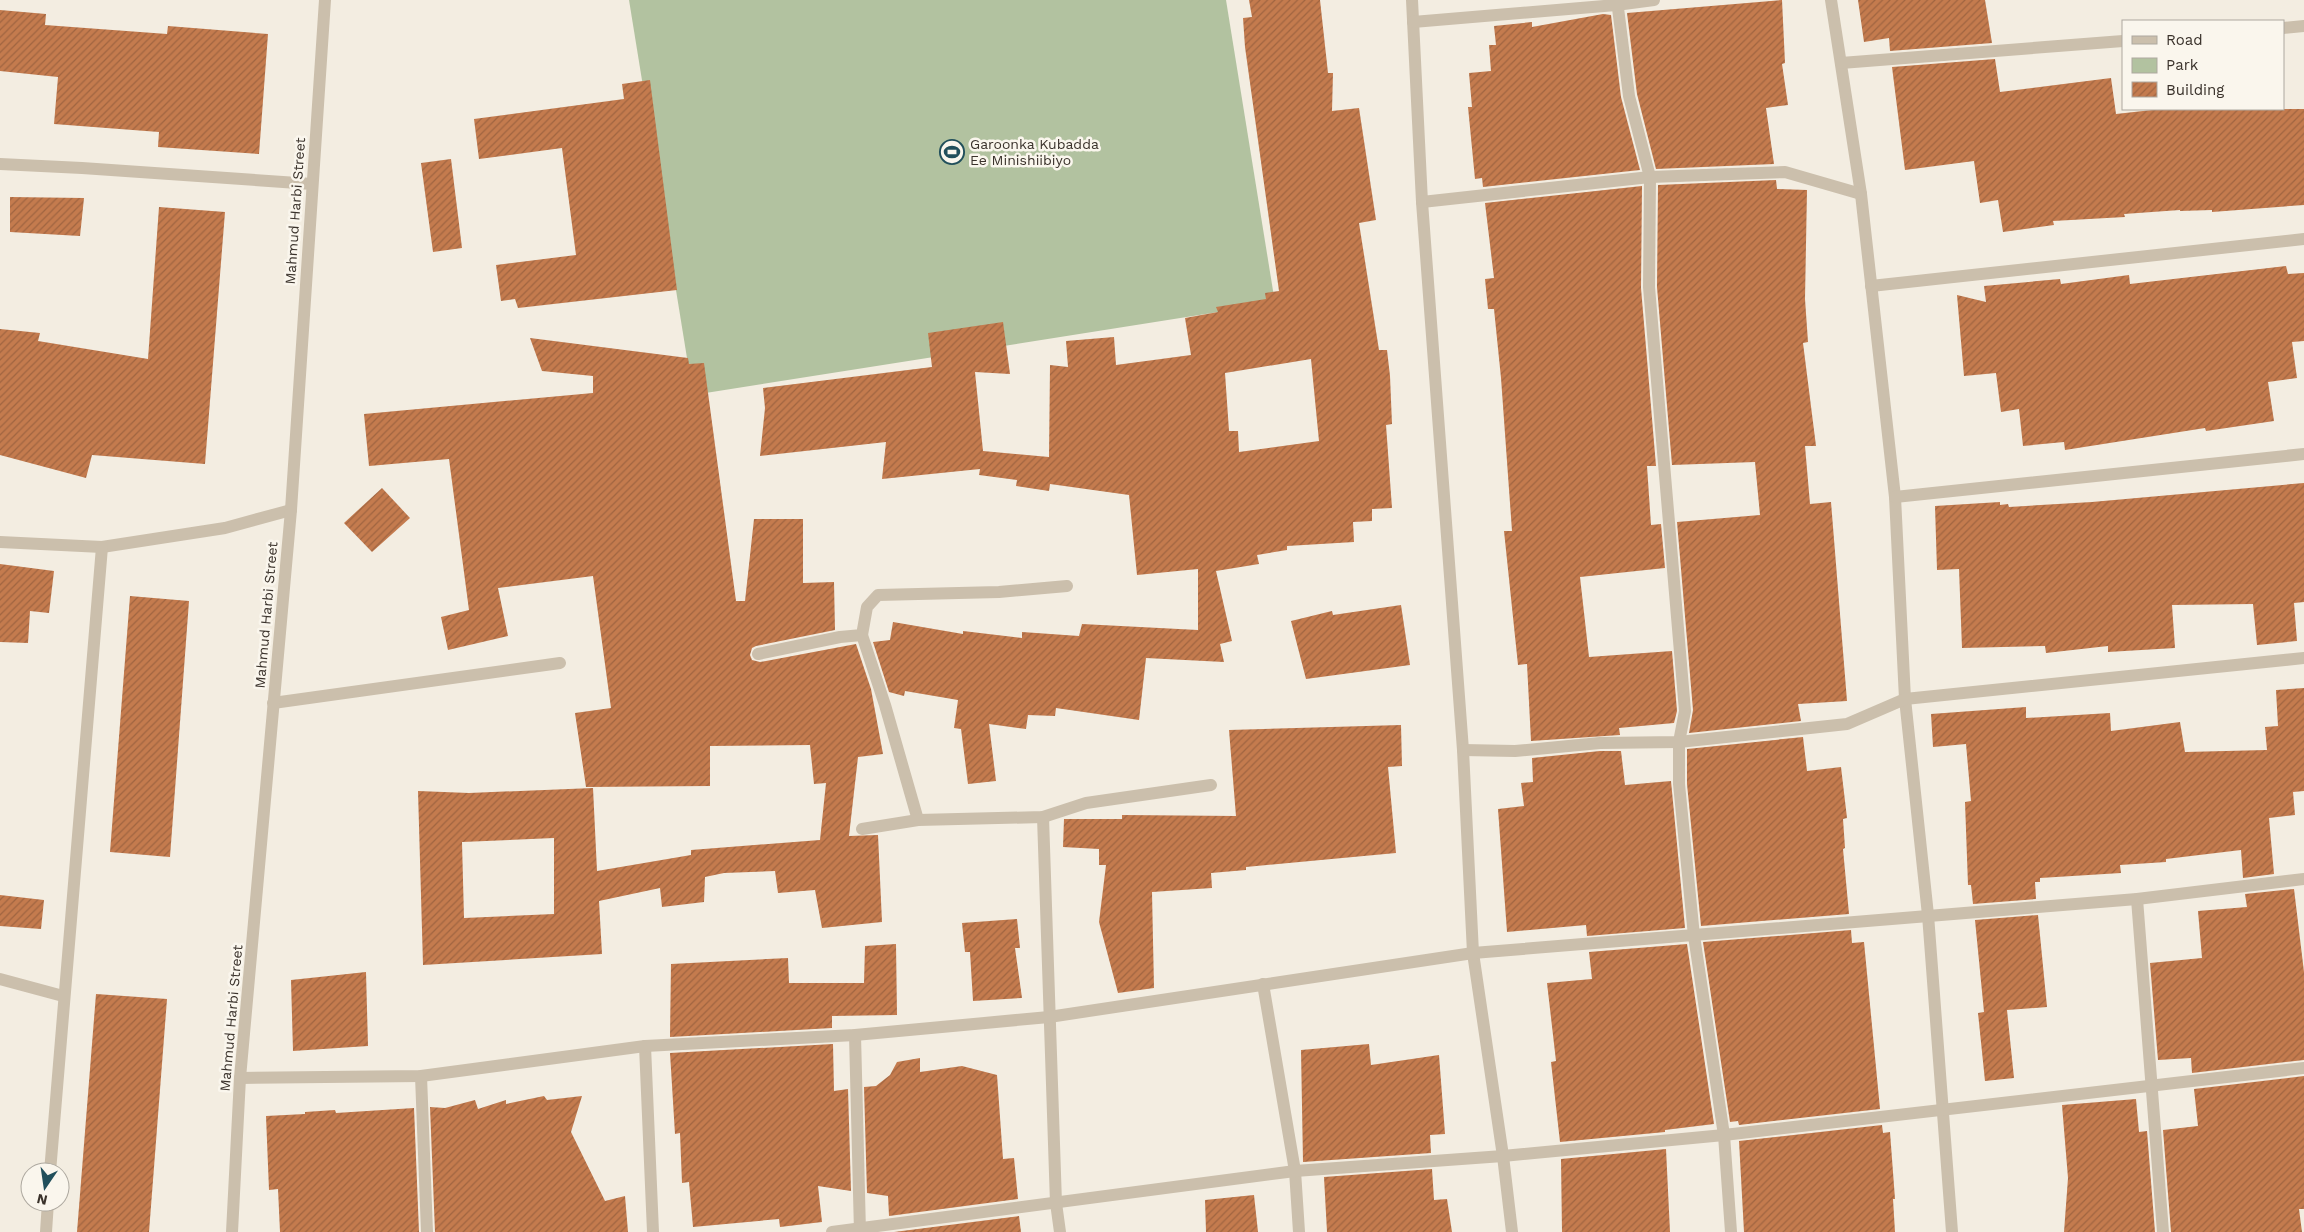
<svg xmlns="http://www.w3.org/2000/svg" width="2304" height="1232" viewBox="0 0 2304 1232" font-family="'Work Sans',sans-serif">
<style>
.green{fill:#b2c2a0}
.building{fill:url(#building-hatch);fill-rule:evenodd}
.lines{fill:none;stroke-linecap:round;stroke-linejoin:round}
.minor{stroke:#cbbfac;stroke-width:12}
.tertiary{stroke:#cbbfac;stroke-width:12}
.labels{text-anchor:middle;stroke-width:5;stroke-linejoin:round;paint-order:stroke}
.poi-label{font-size:14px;fill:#3a322b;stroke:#faf6ed;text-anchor:start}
.street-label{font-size:14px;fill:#3a322b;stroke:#faf6ed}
</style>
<defs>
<pattern id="building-hatch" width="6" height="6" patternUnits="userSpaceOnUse" patternTransform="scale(1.25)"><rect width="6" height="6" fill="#c47b4e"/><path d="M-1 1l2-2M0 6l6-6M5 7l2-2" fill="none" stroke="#a06541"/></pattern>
</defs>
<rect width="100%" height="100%" fill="#f3ede1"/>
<polygon class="green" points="629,0 1226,0 1275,303 693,395"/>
<g class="building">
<path d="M1249 0H1320L1328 73H1333L1332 111 1359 108 1376 220 1359 223 1379 350H1387L1390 376 1392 424 1386 425 1392 508 1372 509V521L1353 522 1354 542 1287 546V550L1257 555 1259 564 1216 571 1232 641 1220 644 1224 662 1146 658 1139 720 1056 708 1055 716 1028 715 1026 729 989 724 996 781 968 784 961 729 954 728 958 700 905 691 904 696 889 692 873 642 890 640 893 622 963 634V631L1022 638V632L1079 636 1082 624 1198 630V569L1137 575 1129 495 1050 484 1049 491 1016 486 1017 480 979 475 980 469 882 479 886 442 760 456 765 408 763 388 932 367 928 333 1003 322 1010 374 975 372 983 451 1049 457 1050 365 1068 367 1066 341 1114 337 1116 365 1191 355 1185 318 1218 312 1216 307 1266 299 1265 293 1279 291 1245 47 1243 18 1252 17ZM1311 359 1319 441 1239 452 1238 431H1229L1225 373Z"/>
<polygon points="1782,0 1785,63 1782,64 1788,105 1766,108 1774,164 1656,169 1637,94 1627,13"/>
<polygon points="1858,0 1985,0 1992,43 1890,51 1889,38 1864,42"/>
<polygon points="0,10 46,14 45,25 167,34 168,26 268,34 259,154 158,147 159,132 54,124 58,77 0,71"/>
<polygon points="1603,14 1611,15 1621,97 1640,170 1483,187 1482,178 1475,179 1468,107 1472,107 1469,73 1491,71 1489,45 1496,45 1494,26 1532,22 1532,27"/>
<polygon points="1995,59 2000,92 2111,78 2116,114 2161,109 2304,109 2304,205 2212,212 2212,210 2180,211 2180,210 2124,214 2125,217 2053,221 2054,225 2003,232 1998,200 1980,203 1974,161 1905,170 1892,67"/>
<polygon points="650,80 677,290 518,308 515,299 501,301 496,265 576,255 562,148 479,159 474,119 624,99 622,84"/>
<polygon points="451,159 462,248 433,252 421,163"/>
<polygon points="1776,180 1777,189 1807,190 1805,299 1808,342 1803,343 1816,446 1805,446 1810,504 1831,502 1847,701 1798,704 1801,721 1689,733 1693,710 1677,522 1760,515 1755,462 1672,465 1657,287 1658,185"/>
<polygon points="1642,186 1641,288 1656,466 1647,466 1651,525 1661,524 1665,568 1580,577 1589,657 1672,651 1677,711 1674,723 1619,728 1620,735 1531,741 1527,664 1518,665 1504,531 1512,531 1501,378 1494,309 1488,309 1485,279 1494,278 1485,203"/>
<polygon points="10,197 84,198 80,236 10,232"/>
<polygon points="159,207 225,212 205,464 92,455 86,478 0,455 0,329 40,333 38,341 148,359"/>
<polygon points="2286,266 2288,274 2304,273 2304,341 2292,342 2297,378 2268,382 2274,421 2206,431 2205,428 2065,450 2064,442 2023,446 2019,409 2001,412 1996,373 1964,376 1957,295 1986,302 1984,286 2060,279 2061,284 2129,275 2130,284"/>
<path d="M530 338 688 358 689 364 704 363 736 601H745L754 519H803V583L834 582 835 630 756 646 752 648 750 655 752 660 760 662 856 644 871 689 883 754 858 757 849 836 878 835 882 922 822 928 815 890 778 893 775 871 724 873 705 877 704 902 662 907 660 888 599 901 602 954 423 965 418 791 469 793 593 788 597 871 691 855V850L820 840 826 783 814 784 810 745 710 746V786L586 787 575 713 611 708 593 576 498 588 508 636 448 650 441 617 469 610 449 459 369 466 364 414 593 393V376L542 371ZM554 838V914L464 918 462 842Z"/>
<polygon points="2304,483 2304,602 2294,603 2297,641 2257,645 2253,604 2172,605 2175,648 2108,652 2108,646 2046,653 2045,646 1962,648 1959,569 1937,570 1935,506 2000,502 2000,505 2008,504 2009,507 2092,502"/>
<polygon points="382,488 410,518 372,552 344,523"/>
<polygon points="0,564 54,571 49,613 30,611 28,643 0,642"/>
<polygon points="130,596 189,601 170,857 110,852"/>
<polygon points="1401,605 1410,665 1306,679 1291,621 1332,611 1333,615"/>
<polygon points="2304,688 2304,791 2293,792 2295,815 2269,818 2274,874 2243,878 2241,850 2166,859 2166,862 2120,865 2121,873 2040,878 2040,882 2035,882 2036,899 1973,904 1971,885 1968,885 1965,802 1971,801 1966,744 1933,747 1931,714 2026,707 2026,718 2110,713 2111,731 2180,722 2185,752 2267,750 2265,727 2278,726 2276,690"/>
<polygon points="1401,725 1402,766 1388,767 1396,853 1246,867 1246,870 1211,873 1212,888 1152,892 1154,988 1118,993 1099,922 1106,865 1099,865 1099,849 1063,847 1064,819 1122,819 1122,815 1236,816 1229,730"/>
<polygon points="1803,737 1807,771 1841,767 1847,818 1843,819 1845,848 1843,849 1849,914 1701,926 1687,784 1687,749"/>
<polygon points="1600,751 1621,751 1625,785 1671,781 1685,928 1587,936 1586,925 1507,932 1498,809 1524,806 1521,783 1533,782 1532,758"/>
<polygon points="2294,889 2304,972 2304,1060 2192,1073 2191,1058 2158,1060 2150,963 2202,958 2198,911 2247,907 2245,894"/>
<polygon points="0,895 44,900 41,929 0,926"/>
<polygon points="2038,915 2047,1007 2007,1010 2014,1078 1985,1081 1978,1013 1984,1012 1975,920"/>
<polygon points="1017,919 1020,948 1015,948 1022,998 973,1001 970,952 965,952 962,923"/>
<polygon points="1851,930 1852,943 1864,942 1880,1109 1739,1125 1738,1121 1730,1122 1703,942"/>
<polygon points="896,944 897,1015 832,1016 832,1028 670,1037 671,964 788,958 789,983 864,983 865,946"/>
<polygon points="1687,944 1714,1124 1665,1130 1665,1132 1560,1142 1551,1062 1556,1061 1547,983 1592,979 1589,952"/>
<polygon points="366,972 368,1046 293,1051 291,980"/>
<polygon points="96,994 167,999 149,1232 77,1232"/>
<polygon points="833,1044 834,1091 848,1089 851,1191 818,1186 822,1222 780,1227 779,1219 693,1227 689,1182 682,1183 680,1133 675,1134 670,1053"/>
<polygon points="1369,1044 1371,1065 1439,1055 1445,1134 1430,1135 1431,1153 1303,1162 1301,1050"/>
<polygon points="920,1058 920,1072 962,1066 997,1075 1003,1159 1014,1158 1018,1199 889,1216 888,1196 867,1193 864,1087 876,1086 890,1075 897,1062"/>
<polygon points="2304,1076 2304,1209 2299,1209 2302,1232 2171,1232 2163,1130 2198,1126 2194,1089"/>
<polygon points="544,1096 547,1100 582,1096 571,1132 605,1201 625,1196 628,1232 435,1232 430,1107 445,1108 475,1100 478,1109 506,1100 506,1104"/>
<polygon points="2136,1099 2139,1132 2147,1131 2155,1232 2064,1232 2068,1178 2062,1105"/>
<polygon points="414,1108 419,1232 280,1232 278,1189 269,1190 266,1116 305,1114 305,1112 335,1110 336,1113"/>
<polygon points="1882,1125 1883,1133 1890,1132 1895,1199 1893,1199 1895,1232 1744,1232 1739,1141"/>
<polygon points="1666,1149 1670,1232 1562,1232 1561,1159"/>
<polygon points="1432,1169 1434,1200 1447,1199 1452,1232 1327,1232 1324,1177"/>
<polygon points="1254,1195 1258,1232 1206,1232 1205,1200"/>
<polygon points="1019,1216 1021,1232 894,1232"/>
</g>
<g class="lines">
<g class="minor">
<polyline points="1412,0 1422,202 1463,750 1473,953 1503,1156 1512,1232"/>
<polyline points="1617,0 1629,96 1650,177 1649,287 1685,711 1679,742 1679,784 1694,936 1724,1135 1731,1232"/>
<polyline points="1831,0 1861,194 1895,497 1905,699 1928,915 1952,1232"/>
<polyline points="1413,22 1616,5 1654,0"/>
<polyline points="2283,28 2304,26"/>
<polyline points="1841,63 2123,41"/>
<polyline points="0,164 82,168 312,184"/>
<polyline points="1422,202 1650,177 1785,172 1861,194"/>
<polyline points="1871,286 2304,239"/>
<polyline points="1895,497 2304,454"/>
<polyline points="0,542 102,547 225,528 291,510"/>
<polyline points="862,635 885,705 918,820"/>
<polyline points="758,654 840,637 862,635 867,607 878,595 999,592 1067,586"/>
<polyline points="273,703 560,663"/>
<polyline points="1463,750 1515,751 1600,743 1679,742 1847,724 1905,699 2304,658"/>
<polyline points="1043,817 1056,1203 1060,1232"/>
<polyline points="862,829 918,820 1043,817 1086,803 1211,785"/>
<polyline points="2137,899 2163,1232"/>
<polyline points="0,979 63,996"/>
<polyline points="1263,984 1295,1171 1299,1232"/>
<polyline points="855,1035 860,1232"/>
<polyline points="645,1046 653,1232"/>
<polyline points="421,1076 427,1232"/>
<polyline points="240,1078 421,1076 645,1046 855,1035 1049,1017 1473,953 2137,899 2304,879"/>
<polyline points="50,1172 102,547"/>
<polyline points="46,1232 48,1202"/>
<polyline points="832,1232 1295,1171 1503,1156 1724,1135 2304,1068"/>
</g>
<polyline class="tertiary" points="232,1232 240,1078 291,510 325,0"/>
</g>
<defs>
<symbol id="stadium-ring" viewBox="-11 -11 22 22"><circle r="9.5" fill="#faf6ed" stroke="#214f5b" stroke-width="1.5"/><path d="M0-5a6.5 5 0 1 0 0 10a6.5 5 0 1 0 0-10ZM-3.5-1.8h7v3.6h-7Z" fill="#214f5b"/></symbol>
</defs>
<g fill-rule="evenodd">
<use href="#stadium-ring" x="938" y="138" width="28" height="28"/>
</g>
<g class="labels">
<g class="poi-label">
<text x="970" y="149">Garoonka Kubadda<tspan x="970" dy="16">Ee Minishiibiyo</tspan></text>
</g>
<g class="street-label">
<text transform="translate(295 211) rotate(-86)" y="5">Mahmud Harbi Street</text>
<text transform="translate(266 615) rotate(-85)" y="5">Mahmud Harbi Street</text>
<text transform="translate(231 1018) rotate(-85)" y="5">Mahmud Harbi Street</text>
</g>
</g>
<rect x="2122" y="20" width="162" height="90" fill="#faf6ed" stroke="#ada89f"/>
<rect x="2132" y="36" width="25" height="8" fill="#cbbfac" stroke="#ada89f"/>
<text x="2166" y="45" font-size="15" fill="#3a322b">Road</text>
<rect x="2132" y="58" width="25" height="15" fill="#b2c2a0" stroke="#ada89f"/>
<text x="2166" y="70" font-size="15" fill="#3a322b">Park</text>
<rect x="2132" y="82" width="25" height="15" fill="url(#building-hatch)" stroke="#ada89f"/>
<text x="2166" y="95" font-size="15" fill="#3a322b">Building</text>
<g transform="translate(45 1187) rotate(193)"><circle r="24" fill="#faf6ed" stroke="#ada89f"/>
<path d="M0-4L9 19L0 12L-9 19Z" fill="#214f5b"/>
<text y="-8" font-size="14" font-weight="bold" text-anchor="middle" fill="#3a322b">N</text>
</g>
</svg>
